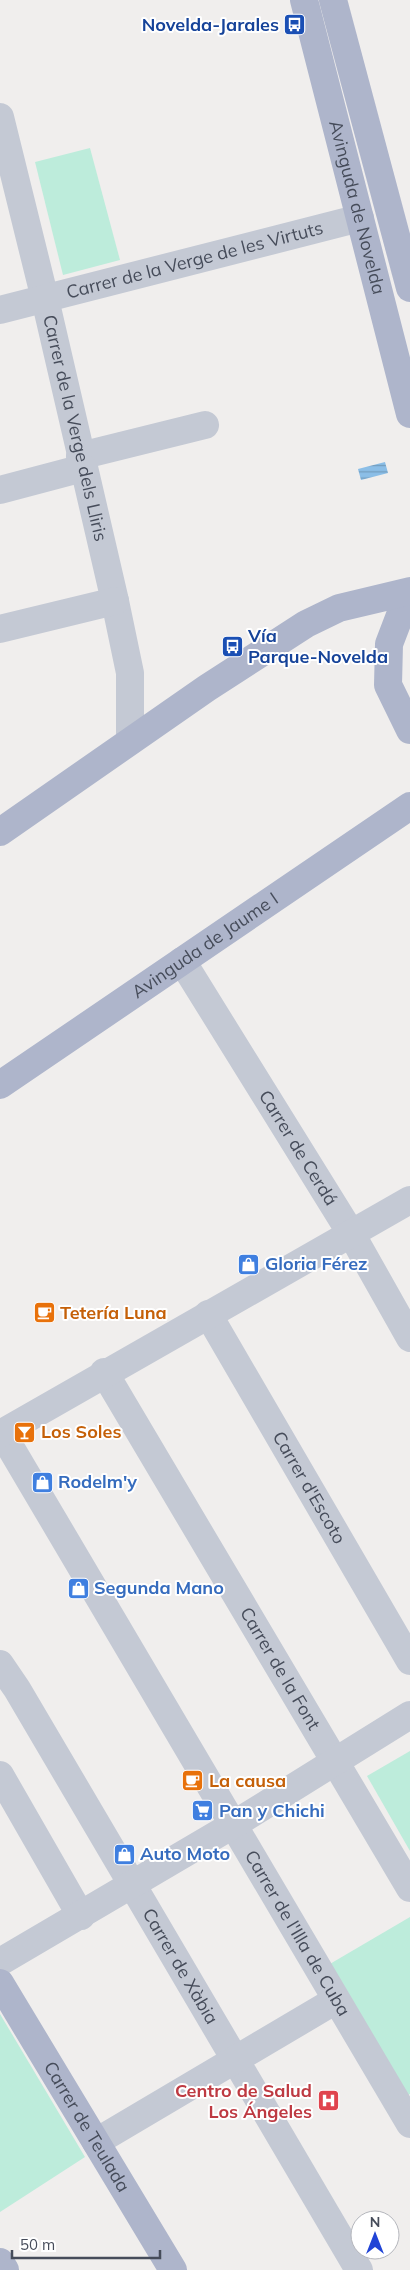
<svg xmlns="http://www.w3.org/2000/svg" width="410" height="2270" viewBox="0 0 410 2270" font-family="Mulish,sans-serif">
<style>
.green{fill:#bdecdb}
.water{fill:url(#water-rules)}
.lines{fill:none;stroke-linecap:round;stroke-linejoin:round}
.minor{stroke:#c4c9d4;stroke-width:28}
.major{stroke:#aeb5cb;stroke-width:28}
.labels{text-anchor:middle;stroke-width:4;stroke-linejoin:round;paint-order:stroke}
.transit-label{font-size:18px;font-weight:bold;fill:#164399;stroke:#fff;text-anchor:end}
.street-label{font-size:18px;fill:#464c5a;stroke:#fff}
.shop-label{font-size:18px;font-weight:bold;fill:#366cbe;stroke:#fff;text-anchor:start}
.food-label{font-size:18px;font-weight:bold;fill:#c56008;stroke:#fff;text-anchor:start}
.health-label{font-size:18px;font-weight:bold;fill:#be3a42;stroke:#fff;text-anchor:end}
</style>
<defs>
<pattern id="water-rules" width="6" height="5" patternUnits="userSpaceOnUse" patternTransform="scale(1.25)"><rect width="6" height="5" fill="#8bbee7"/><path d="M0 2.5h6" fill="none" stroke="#739dbe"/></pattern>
</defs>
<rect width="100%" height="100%" fill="#f0eeed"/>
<g class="green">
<polygon points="90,148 120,260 63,275 35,162"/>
<polygon points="410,1751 410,1851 367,1776"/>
<polygon points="410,1917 410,2094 399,2100 323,1968"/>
<polygon points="0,2014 85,2157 0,2212"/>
</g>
<polygon class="water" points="385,462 388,473 361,480 358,469"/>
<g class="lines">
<g class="minor">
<path id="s1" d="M0 117 45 299 115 601 130 673V741"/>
<path id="s2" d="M0 310 360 218"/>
<polyline points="80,456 205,425"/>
<polyline points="0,490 83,468"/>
<polyline points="0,629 115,601"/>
<path id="s3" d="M182 961 352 1235 410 1338"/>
<path id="s4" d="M208 1314 410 1661"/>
<path id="s5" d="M104 1372 410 1888"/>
<path id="s6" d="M2 1433 410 2124"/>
<polyline points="0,1434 410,1200"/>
<path id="s7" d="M0 1664 17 1689 359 2270"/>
<polyline points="0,1775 81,1916"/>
<polyline points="0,1962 233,1825 410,1715"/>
<polyline points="96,2142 336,2000"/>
</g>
<g class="major">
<path id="s8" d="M304 0 410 414"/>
<polyline points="333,0 410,288"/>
<polyline points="410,601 402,610 389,644 388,685 410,730"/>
<polyline points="0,832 207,688 306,624 339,608 410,591"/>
<path id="s9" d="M0 1085 410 806"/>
<path id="s10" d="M0 1983 173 2270"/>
<polyline points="0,2262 5,2270"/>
</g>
</g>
<defs>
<symbol id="bus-square" viewBox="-11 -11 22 22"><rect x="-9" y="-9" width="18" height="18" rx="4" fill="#1a4fb4" stroke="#fff"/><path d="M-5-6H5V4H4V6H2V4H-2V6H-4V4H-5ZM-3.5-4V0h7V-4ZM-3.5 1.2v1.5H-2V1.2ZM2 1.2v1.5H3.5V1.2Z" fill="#fff"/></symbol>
<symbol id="shop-square" viewBox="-11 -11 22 22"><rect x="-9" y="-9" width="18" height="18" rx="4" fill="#3f7fe0" stroke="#fff"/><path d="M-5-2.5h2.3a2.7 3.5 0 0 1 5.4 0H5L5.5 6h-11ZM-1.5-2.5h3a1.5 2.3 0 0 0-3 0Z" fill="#fff"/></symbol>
<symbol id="cafe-square" viewBox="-11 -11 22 22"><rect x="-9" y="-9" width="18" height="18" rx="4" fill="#e8710a" stroke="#fff"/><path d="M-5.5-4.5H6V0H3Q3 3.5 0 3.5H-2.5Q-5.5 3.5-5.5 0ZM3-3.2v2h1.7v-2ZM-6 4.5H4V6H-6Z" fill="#fff"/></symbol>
<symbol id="bar-square" viewBox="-11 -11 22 22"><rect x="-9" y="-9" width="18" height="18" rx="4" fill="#e8710a" stroke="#fff"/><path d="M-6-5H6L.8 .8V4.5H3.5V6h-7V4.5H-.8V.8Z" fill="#fff"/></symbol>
<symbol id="supermarket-square" viewBox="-11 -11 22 22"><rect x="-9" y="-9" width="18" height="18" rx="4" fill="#3f7fe0" stroke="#fff"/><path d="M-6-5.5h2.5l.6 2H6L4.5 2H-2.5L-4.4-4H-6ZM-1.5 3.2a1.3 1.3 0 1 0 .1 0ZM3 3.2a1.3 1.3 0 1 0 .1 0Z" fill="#fff"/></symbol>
<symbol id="hospital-square" viewBox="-11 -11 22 22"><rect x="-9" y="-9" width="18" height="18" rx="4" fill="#e0444e" stroke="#fff"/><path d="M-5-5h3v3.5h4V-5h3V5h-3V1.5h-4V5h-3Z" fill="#fff"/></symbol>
</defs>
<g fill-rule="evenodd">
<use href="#bus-square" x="282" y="12" width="25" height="25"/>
<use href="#bus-square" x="220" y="634" width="25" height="25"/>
<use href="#shop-square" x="236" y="1252" width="25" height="25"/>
<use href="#cafe-square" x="32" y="1300" width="25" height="25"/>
<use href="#bar-square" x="12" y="1420" width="25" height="25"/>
<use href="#shop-square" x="30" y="1470" width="25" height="25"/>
<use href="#shop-square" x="66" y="1576" width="25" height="25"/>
<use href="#cafe-square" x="180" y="1768" width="25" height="25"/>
<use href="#supermarket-square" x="190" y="1798" width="25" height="25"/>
<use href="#shop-square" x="112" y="1842" width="25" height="25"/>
<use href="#hospital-square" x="316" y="2088" width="25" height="25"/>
</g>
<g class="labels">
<g class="transit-label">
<text x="279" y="31">Novelda-Jarales</text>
<text x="248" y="642" text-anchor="start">Vía<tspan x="248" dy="21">Parque-Novelda</tspan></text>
</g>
<g class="street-label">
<text dy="6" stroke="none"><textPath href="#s8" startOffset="214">Avinguda de Novelda</textPath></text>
<text dy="6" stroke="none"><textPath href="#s2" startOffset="201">Carrer de la Verge de les Virtuts</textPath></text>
<text dy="6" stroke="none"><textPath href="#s1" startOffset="320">Carrer de la Verge dels Lliris</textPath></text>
<text dy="6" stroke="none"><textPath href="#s9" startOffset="248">Avinguda de Jaume I</textPath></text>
<text dy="6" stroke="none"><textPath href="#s3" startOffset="220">Carrer de Cerdá</textPath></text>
<text dy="6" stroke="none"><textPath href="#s4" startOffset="201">Carrer d'Escoto</textPath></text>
<text dy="6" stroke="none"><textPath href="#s5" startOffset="345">Carrer de la Font</textPath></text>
<text dy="6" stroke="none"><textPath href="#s6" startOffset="581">Carrer de l'Illa de Cuba</textPath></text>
<text dy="6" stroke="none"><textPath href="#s7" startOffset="352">Carrer de Xàbia</textPath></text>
<text dy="6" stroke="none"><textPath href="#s10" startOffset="168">Carrer de Teulada</textPath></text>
</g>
<g class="shop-label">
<text x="265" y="1270">Gloria Férez</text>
<text x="58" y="1488">Rodelm'y</text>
<text x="94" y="1594">Segunda Mano</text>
<text x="219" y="1817">Pan y Chichi</text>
<text x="140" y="1860">Auto Moto</text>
</g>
<g class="food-label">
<text x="60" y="1319">Tetería Luna</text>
<text x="41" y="1438">Los Soles</text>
<text x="209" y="1787">La causa</text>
</g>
<g class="health-label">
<text x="312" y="2097">Centro de Salud<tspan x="312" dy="21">Los Ángeles</tspan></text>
</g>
</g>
<g transform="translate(375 2235)"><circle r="24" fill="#ffffff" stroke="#b5b7bd"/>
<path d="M0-4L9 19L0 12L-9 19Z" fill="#2144d6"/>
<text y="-8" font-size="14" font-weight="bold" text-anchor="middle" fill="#464c5a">N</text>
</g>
<path d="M12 2250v8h148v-8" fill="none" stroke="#464c5a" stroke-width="2.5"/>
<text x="20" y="2250" font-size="15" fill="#464c5a" stroke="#ffffff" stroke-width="4" paint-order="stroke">50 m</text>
</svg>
